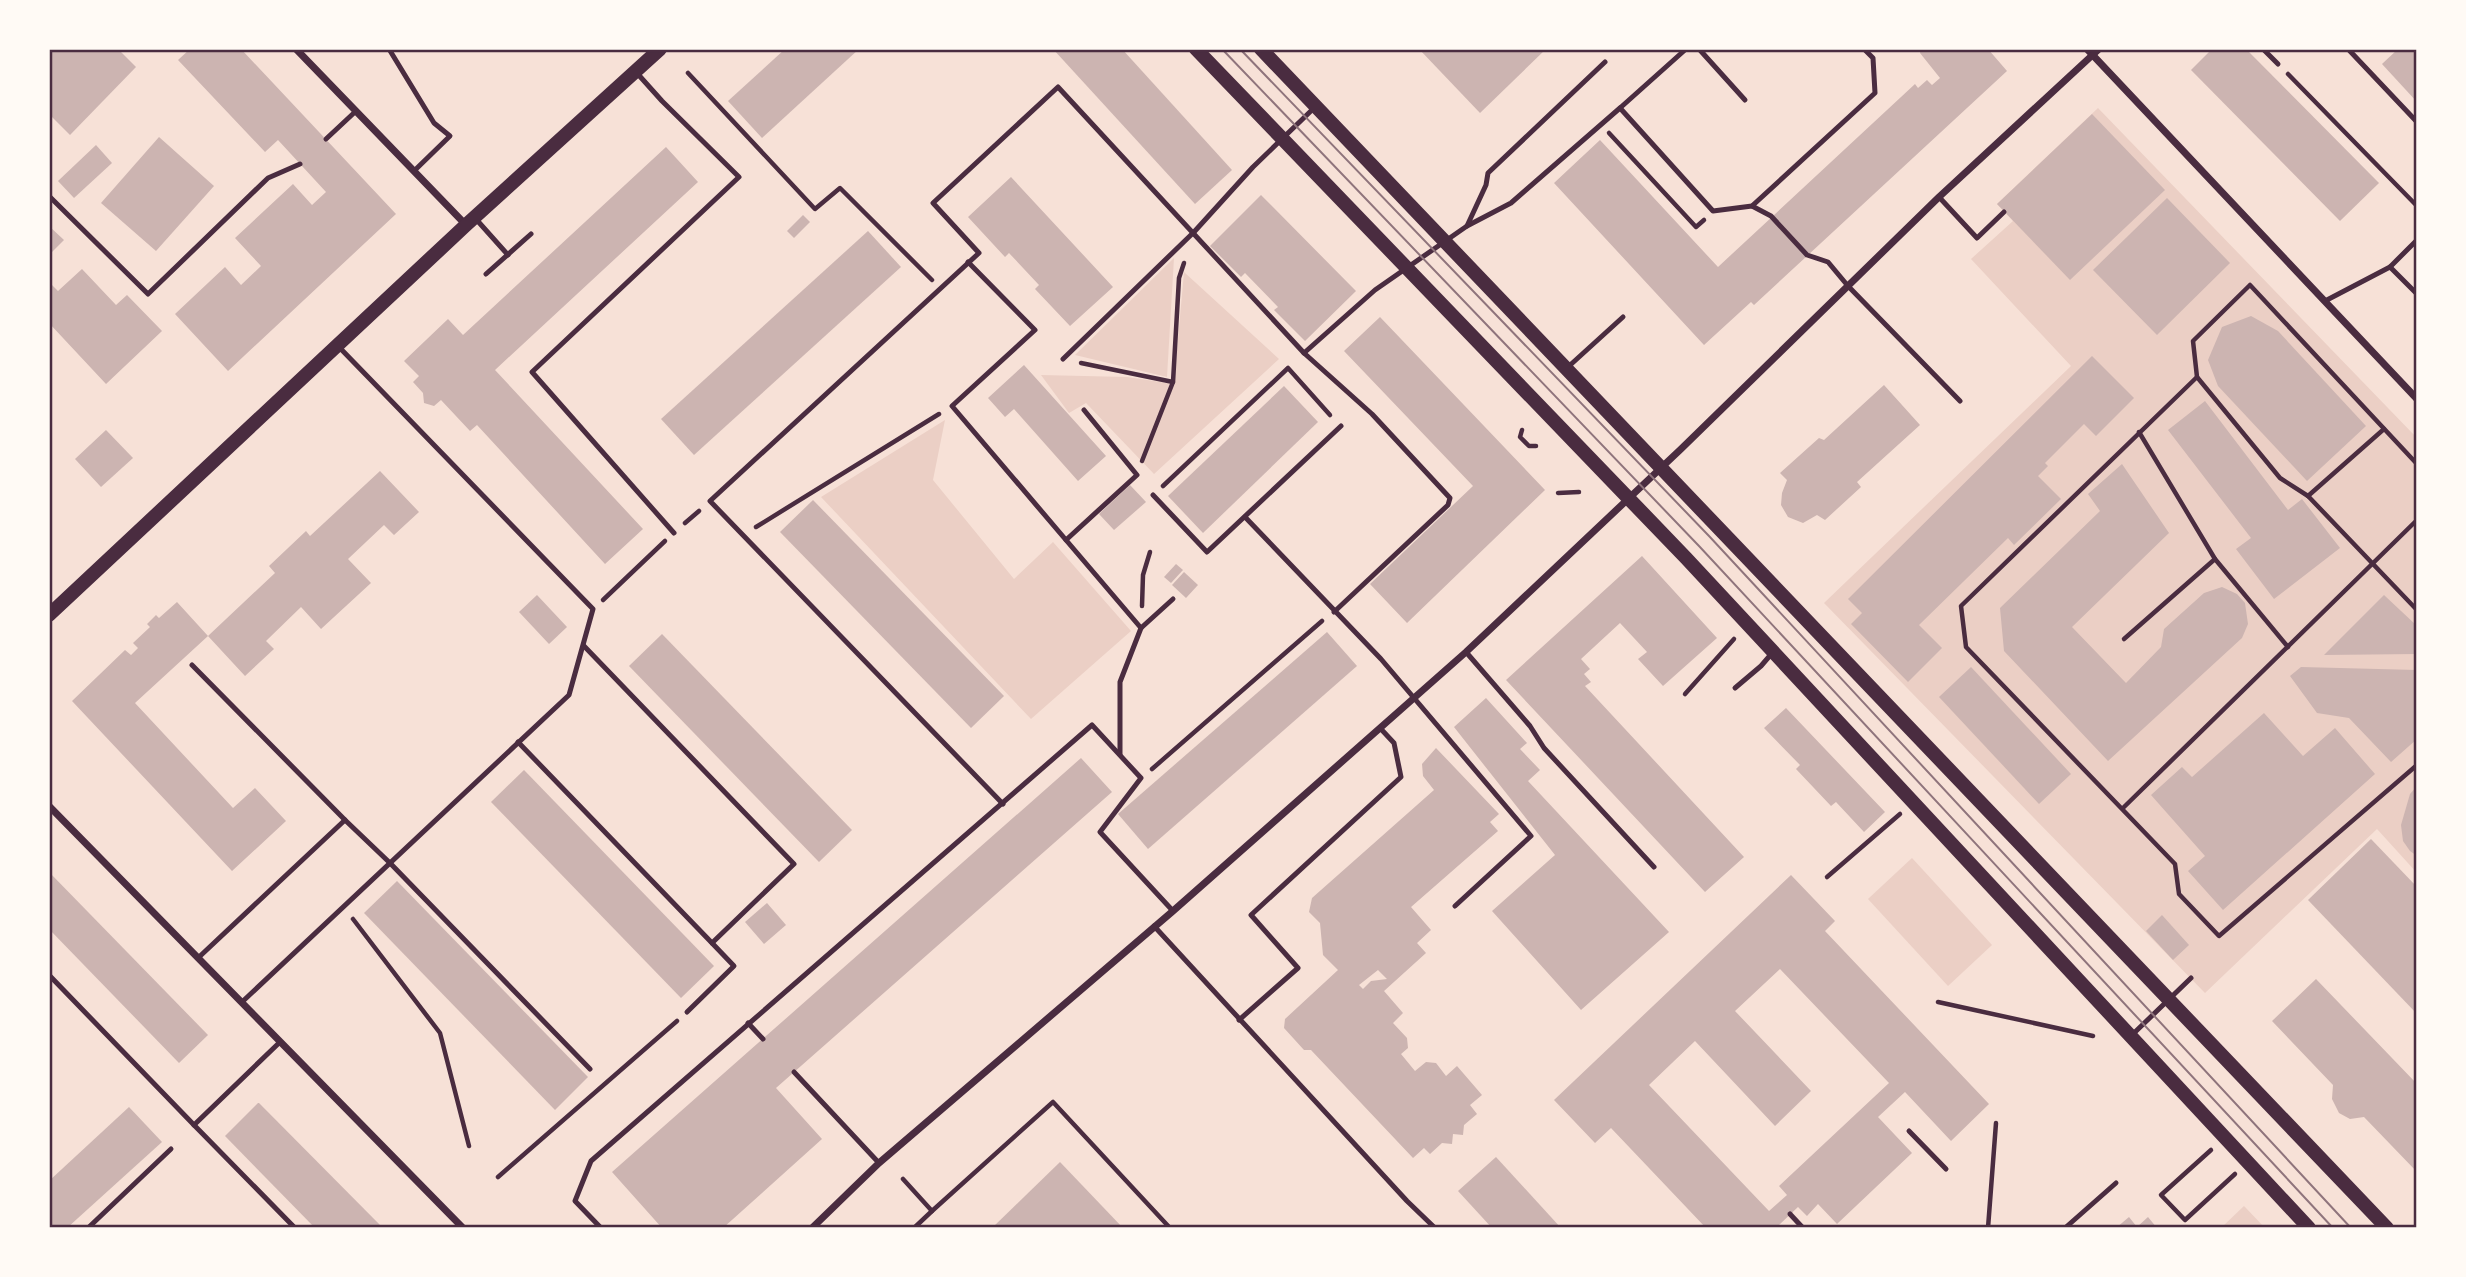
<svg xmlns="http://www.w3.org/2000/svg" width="2466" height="1277" viewBox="0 0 2466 1277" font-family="'Nunito Sans',sans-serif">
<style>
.green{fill:#ebcfc5}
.building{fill:#ccb4b1;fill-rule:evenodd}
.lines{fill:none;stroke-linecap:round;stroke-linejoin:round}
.path{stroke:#4a2c40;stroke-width:4.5}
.service{stroke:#4a2c40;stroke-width:5}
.minor{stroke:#4a2c40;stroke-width:7}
.secondary{stroke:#4a2c40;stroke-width:14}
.tram{stroke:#8f747c;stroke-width:2}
.neatline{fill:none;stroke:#4a2c40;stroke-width:2.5}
</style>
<rect width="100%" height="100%" fill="#f7e1d7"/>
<g class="green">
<polygon points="2098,108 2417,438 2417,873 2377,829 2205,993 1824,603 2071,366 1971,259 2013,221 1997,204"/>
<polygon points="1174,258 1167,377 1075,355"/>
<polygon points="1184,272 1279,359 1154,474 1086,403 1069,413 1041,375 1127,377 1174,384"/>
<polygon points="945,420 933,480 1014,579 1053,542 1131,631 1031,719 821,497"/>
<polygon points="1912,858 1992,945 1948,986 1868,899"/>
<polygon points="2244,1206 2265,1228 2221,1228"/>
</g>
<g class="building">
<polygon points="49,49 118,49 136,67 70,135 49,114"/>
<polygon points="190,49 241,49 396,214 228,371 175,314 225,267 241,285 261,266 235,238 293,184 312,205 326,192 278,140 265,152 178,60"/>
<polygon points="785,49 859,49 762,138 728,101"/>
<polygon points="1053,49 1122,49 1232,170 1195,204"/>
<polygon points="1419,49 1546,49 1480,113"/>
<polygon points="1921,49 1988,49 2007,71 1754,305 1751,302 1704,345 1554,183 1600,140 1718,267 1915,84 1918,88 1927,80 1932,85 1940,78 1920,53"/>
<polygon points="2212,49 2246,49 2379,183 2340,221 2191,70"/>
<polygon points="2398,49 2417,49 2417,102 2382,64"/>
<polygon points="2092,114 2165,190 2070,280 1997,204"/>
<polygon points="159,137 214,186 156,251 101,203"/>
<polygon points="96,145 112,163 74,198 58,181"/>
<polygon points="666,147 698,182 495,370 643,529 605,564 477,425 470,431 441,400 434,406 424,403 423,393 413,382 419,376 404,361 448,319 463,335"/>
<polygon points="1011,177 1113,287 1070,326 1035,289 1039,285 1009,253 1005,257 968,217"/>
<polygon points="1261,195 1356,291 1305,341 1274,310 1278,307 1245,273 1241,277 1210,246"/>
<polygon points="2167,198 2230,263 2157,335 2093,270"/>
<polygon points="803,215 810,222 794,238 787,231"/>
<polygon points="49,226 64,240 49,255"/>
<polygon points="868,231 901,267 694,455 661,419"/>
<polygon points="82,269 116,305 127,295 162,331 106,384 49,323 49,282 58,291"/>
<polygon points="2251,316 2278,331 2366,426 2307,481 2218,386 2208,360 2222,327"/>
<polygon points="1380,317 1545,490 1407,623 1370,584 1473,486 1344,351"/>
<polygon points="2092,356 2134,398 2096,436 2084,424 2045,463 2048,466 2038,476 2061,499 2014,545 2008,538 1919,625 1942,648 1908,682 1851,624 1862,613 1848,599"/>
<polygon points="1024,365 1106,456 1078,481 1014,409 1005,417 988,398"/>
<polygon points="1884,385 1920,425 1857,482 1861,487 1825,520 1817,515 1803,523 1788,517 1781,505 1782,493 1787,480 1780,473 1819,438 1824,440"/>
<polygon points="1284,386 1318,422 1203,533 1168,496"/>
<polygon points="2205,401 2288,510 2302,499 2340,548 2274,599 2236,549 2251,538 2168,430"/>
<polygon points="106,430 133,458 101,487 75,459"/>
<polygon points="2122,464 2169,533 2072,627 2126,683 2161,647 2164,629 2204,593 2222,587 2237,594 2245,603 2248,624 2242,638 2108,761 2004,651 2000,608 2100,511 2088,494"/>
<polygon points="380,471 419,512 394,535 384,525 348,559 371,583 321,629 301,607 266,641 274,649 245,676 208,636 135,703 233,808 255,788 286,821 232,871 72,701 125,650 131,655 138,648 133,643 150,627 147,624 156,615 159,618 177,602 208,636 275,573 269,566 306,531 310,536"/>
<polygon points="1130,485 1146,502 1114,530 1099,514"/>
<polygon points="813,500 1004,696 971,728 780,532"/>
<polygon points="1642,556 1717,638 1663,686 1638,659 1647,652 1620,623 1581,659 1590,669 1584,674 1591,682 1585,686 1744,857 1705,892 1506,680"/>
<polygon points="1176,564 1183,570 1171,583 1164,577"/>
<polygon points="1184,572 1198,585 1186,598 1172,585"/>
<polygon points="537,595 567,627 549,644 519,612"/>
<polygon points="2384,595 2417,626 2417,654 2324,655"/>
<polygon points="1327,632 1357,666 1148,849 1118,814"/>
<polygon points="662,634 852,830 819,862 629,666"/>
<polygon points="1971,667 2071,774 2039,804 1939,697"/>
<polygon points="2301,667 2417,670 2417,739 2391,762 2349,718 2317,713 2290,676"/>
<polygon points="1486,698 1527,743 1520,749 1540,770 1528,781 1669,932 1581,1010 1492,911 1555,855 1454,727"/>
<polygon points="1786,708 1885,812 1864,832 1836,802 1831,806 1796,769 1800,765 1764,728"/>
<polygon points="2264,713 2303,756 2335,728 2375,774 2223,910 2188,871 2205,856 2151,795 2182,767 2192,777"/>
<path d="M1436 748 1499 814 1490 822 1498 831 1411 907 1431 930 1417 943 1426 953 1384 991 1403 1013 1393 1023 1407 1038 1408 1048 1401 1054 1415 1071 1426 1062 1436 1063 1446 1076 1457 1066 1482 1095 1470 1105 1477 1114 1464 1125 1463 1135 1453 1134 1452 1144 1442 1143 1430 1154 1424 1148 1413 1158 1311 1050H1304L1284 1028 1285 1019 1338 970 1323 955 1320 923 1309 912 1312 898 1434 790 1423 776 1422 764ZM1378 970 1387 979 1371 981 1363 989 1359 985Z"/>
<polygon points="1081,758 1112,792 776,1088 822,1139 723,1228 662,1228 612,1172"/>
<polygon points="524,770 714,966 681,998 491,802"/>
<polygon points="2417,786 2417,856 2410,851 2403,841 2401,825 2410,794"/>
<polygon points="2371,839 2417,887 2417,1014 2308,900"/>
<polygon points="49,872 208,1035 179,1063 49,929"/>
<path d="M1791 875 1835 921 1825 931 1989 1104 1951 1141 1905 1092 1878 1117 1912 1153 1837 1224 1818 1204 1807 1216 1798 1207 1779 1225 1782 1228H1706L1611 1128 1595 1143 1554 1100ZM1780 969 1889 1083 1779 1186 1787 1195 1769 1211 1649 1085 1695 1041 1775 1126 1811 1091 1735 1011Z"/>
<polygon points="397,881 588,1077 555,1110 364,913"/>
<polygon points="767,903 786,925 764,944 745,922"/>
<polygon points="2162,915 2189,945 2173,960 2146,931"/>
<polygon points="2316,979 2417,1084 2417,1172 2364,1117 2350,1119 2339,1113 2332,1099 2333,1085 2272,1021"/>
<polygon points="258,1103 259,1103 383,1228 315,1228 225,1136"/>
<polygon points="129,1107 162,1142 67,1228 49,1228 49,1181"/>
<polygon points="1496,1157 1561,1228 1492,1228 1458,1191"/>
<polygon points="1060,1162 1123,1228 992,1228"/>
<polygon points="2129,1217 2137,1227 2148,1217 2157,1228 2116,1228"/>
</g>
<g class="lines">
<g class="path">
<polyline points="688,73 815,209 840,188 932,280"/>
<polyline points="2288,74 2417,206"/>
<polyline points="1609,133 1696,227 1704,220"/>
<polyline points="1081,363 1173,382"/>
<polyline points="1288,368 1330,415"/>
<polyline points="2197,377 2280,478 2308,496 2417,610"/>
<polyline points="1522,430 1520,437 1529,446 1536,446"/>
<polyline points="2139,432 2215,559 2288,647"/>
<polyline points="1142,461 1173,382 1179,278 1184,263"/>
<polyline points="2417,464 2250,285 2193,341 2197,377 1961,606 1966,647 2175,864 2179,894 2219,936 2417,765"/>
<polyline points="1163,486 1287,369"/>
<polyline points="1558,493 1579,492"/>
<polyline points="2308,496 2384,429"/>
<polyline points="685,523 699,511"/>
<polyline points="756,527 939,414"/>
<polyline points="603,600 665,541"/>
<polyline points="1142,606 1143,575 1150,552"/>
<polyline points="2124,639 2215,559"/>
<polyline points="1685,694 1734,639"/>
<polyline points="1152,769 1322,621"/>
<polyline points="2123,808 2417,520"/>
<polyline points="1827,877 1900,814"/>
<polyline points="353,919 440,1033 469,1146"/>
<polyline points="1938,1002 2093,1036"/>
<polyline points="2211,1150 2161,1195 2185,1220 2235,1174"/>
<polyline points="498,1177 677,1021"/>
<polyline points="903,1179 932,1211 1053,1102 1170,1228"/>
<polyline points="914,1228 932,1211"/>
<polyline points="1988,1228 1996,1123"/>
</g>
<g class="service">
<polyline points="389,49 434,123 450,136 414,171"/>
<polyline points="1699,49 1745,100"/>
<polyline points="2263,49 2278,64"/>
<polyline points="2348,49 2417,122"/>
<polyline points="636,72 662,101 739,177 532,372 674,533"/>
<polyline points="1620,108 1686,49"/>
<polyline points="326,139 356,111"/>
<polyline points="49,196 148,294 268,178 300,164"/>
<polyline points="1939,197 1977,238 2004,212"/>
<polyline points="1752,206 1771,216 1807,255 1828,262 1848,286 1960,401"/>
<polyline points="475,218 508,255"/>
<polyline points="1467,226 1511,203 1620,108 1713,211 1752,206 1875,93 1873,58 1864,49"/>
<polyline points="968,262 1035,330 952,406 1066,540"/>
<polyline points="2390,267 2417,294"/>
<polyline points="486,274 531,234"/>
<polyline points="2325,301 2390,267 2417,240"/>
<polyline points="1304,353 1375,290 1467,226 1486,185 1488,173 1605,62"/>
<polyline points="1063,359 1194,232 1253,167 1314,108"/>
<polyline points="1568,367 1623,317"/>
<polyline points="1084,410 1137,475 1066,540 1141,628 1120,682 1120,754"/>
<polyline points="1153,495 1207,552 1341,426"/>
<polyline points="1245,517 1381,659 1531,836 1455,906"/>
<polyline points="1141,628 1173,599"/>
<polyline points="1466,652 1530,726 1544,748 1654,867"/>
<polyline points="192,665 345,820 390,863 590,1069"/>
<polyline points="1735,688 1761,666 1773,652"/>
<polyline points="518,742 712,943 794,864 584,646"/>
<polyline points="1003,804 710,501 979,253 933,203 1058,87 1304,353 1372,414 1450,498 1448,505 1334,612"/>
<polyline points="1154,926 1407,1201 1435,1228"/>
<polyline points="198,958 345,820"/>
<polyline points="49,975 194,1125 280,1042"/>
<polyline points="242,1002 569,695 593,609 338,346"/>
<polyline points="687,1012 734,966 712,943"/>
<polyline points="1239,1020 1298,968 1251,915 1401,777 1394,743 1380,728"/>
<polyline points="748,1023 763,1039"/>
<polyline points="2133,1034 2191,978"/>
<polyline points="794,1072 879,1163"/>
<polyline points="194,1125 295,1228"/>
<polyline points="1909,1131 1946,1169"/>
<polyline points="1790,1214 1803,1228"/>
<polyline points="88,1228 171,1149"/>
<polyline points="601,1228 575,1201 591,1161 1092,725 1141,778 1100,832 1173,911"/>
<polyline points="2065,1228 2116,1183"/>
</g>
<g class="minor">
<polyline points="296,49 466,225"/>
<polyline points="2087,49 2417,399"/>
<polyline points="49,806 463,1228"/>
<polyline points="812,1228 879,1163 1173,911 1466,652 1681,449 1939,197 2099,49"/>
</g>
<g class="secondary">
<polyline points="1196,49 1686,558 2309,1228"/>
<polyline points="1261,49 2387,1228"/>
<polyline points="49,615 466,225 660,49"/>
</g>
<g class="tram">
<polyline points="1222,49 1699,546 2333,1228"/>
<polyline points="1240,49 1709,536 2351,1228"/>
</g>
</g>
<rect width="2466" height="1277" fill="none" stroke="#fffaf5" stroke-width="102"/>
<rect x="51" y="51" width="2364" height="1175" class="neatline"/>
</svg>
